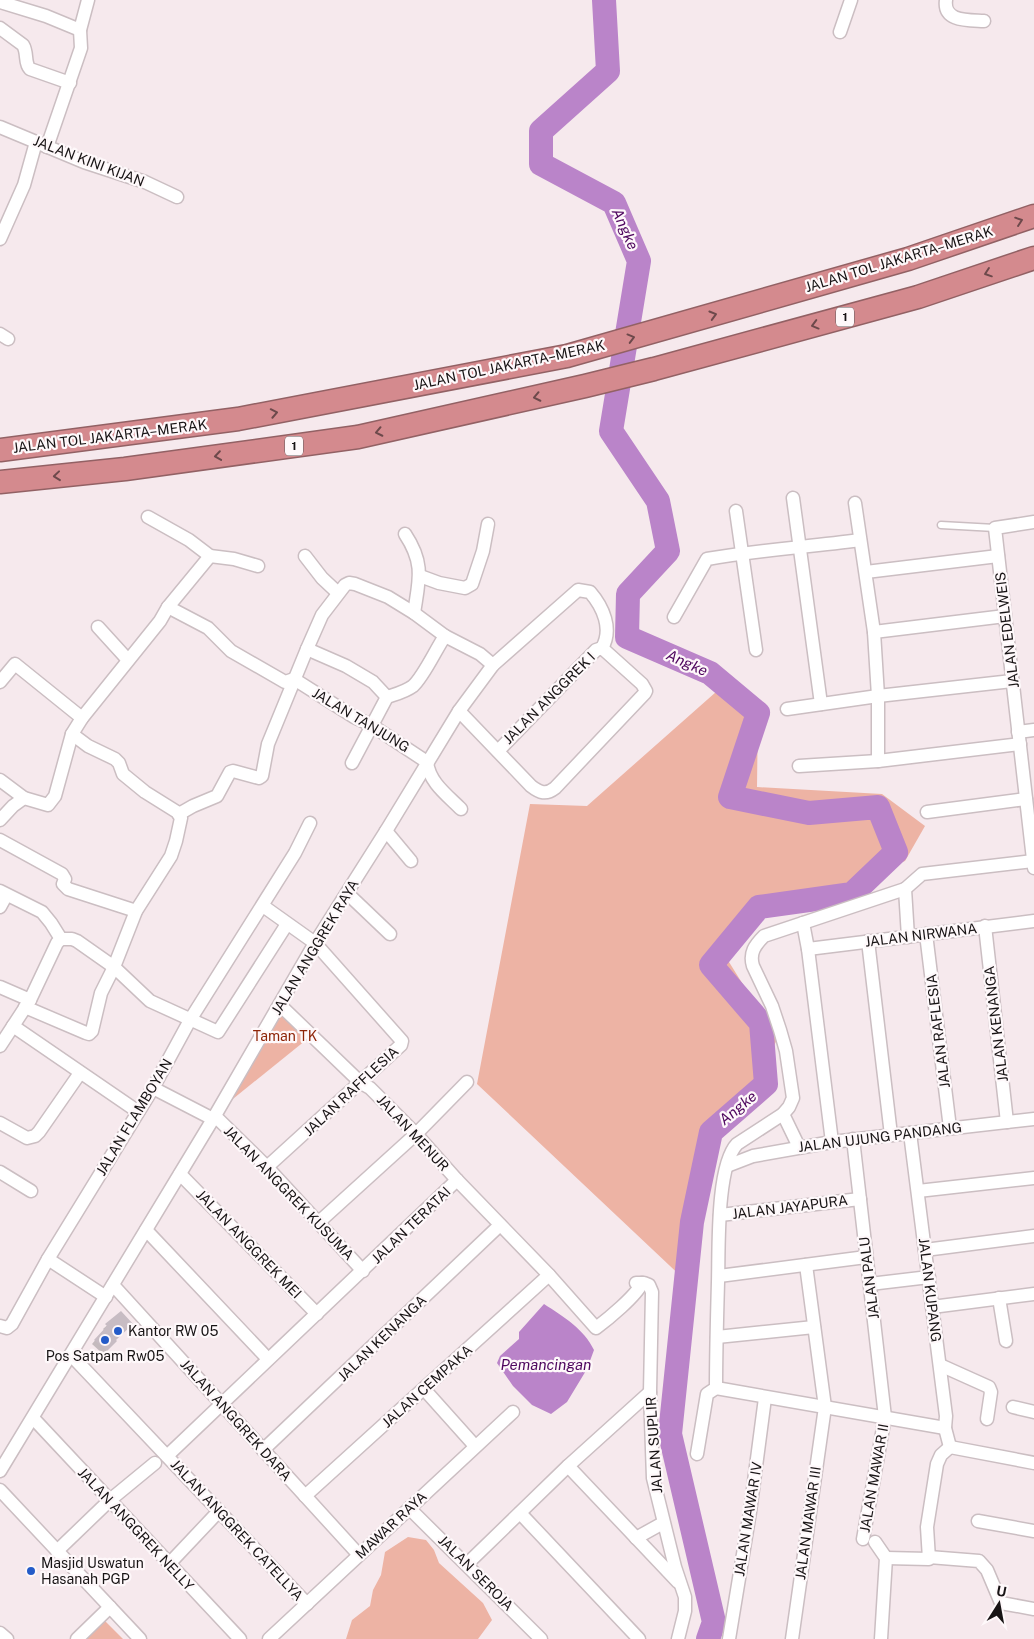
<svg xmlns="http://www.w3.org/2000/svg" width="1034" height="1639" viewBox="0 0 1034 1639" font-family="'Public Sans',sans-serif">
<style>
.green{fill:#edb3a4}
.water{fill:#ba84c9}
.shadow{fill:#0003}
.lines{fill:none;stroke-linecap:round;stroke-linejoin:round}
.river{stroke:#ba84c9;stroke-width:24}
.building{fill:#c7bcc3}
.lane-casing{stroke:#cbbec2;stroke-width:9}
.street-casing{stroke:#cbbec2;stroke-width:15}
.highway-casing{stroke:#926164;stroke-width:25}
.lane{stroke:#fff;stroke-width:6}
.street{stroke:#fff;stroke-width:12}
.highway{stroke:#d48a8e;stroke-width:22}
.oneway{stroke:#6d494b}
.poi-dot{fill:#245bc8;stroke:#fef8fa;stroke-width:2}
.labels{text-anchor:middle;stroke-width:4.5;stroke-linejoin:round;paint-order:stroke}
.shield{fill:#fef8fa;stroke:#5d585a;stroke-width:1}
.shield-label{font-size:12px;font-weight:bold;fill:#181415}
.street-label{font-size:14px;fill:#181415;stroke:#fef8fa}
.park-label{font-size:14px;fill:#8e2609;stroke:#fef8fa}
.poi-label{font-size:14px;fill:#181415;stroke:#fef8fa;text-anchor:start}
.water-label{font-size:15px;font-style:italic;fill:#4e065e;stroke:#fef8fa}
</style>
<rect width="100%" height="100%" fill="#f6e9ed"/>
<g class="green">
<polygon points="725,684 758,706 757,787 882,794 925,826 905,861 821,893 755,909 724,954 777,1039 758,1084 706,1122 687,1282 477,1084 530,804 587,806"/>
<polygon points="282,1007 311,1036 218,1111"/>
<polygon points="408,1537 426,1540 434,1550 439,1563 483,1603 492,1620 478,1639 346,1639 352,1620 370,1606 373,1590 381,1575 385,1552"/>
<polygon points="102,1618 123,1639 80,1639"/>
</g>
<path class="water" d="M544 1304C564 1317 584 1329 594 1350L587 1369 567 1402 551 1414 532 1405 513 1386 497 1363 500 1356 519 1339V1332Z"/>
<polygon class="shadow" points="121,1313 115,1341 103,1354 92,1344 104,1330 103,1329"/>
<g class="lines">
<polyline class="river" points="604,0 608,71 541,131 541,164 614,203 639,261 611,431 658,501 668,551 628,594 627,637 710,673 758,713 730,797 809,813 878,807 896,852 852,894 759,907 711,965 761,1023 766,1084 711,1132 692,1222 670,1434 714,1622 708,1639"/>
</g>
<polygon class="building" points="121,1311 133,1324 116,1340 117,1341 107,1351 94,1340 107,1326 105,1324"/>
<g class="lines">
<defs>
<polyline id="lane" points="941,525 995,528"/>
<g id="street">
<path d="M946 0C943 22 968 20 984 21"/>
<polyline points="0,2 46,16 80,30"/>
<path d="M0 28 23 45C28 53 24 63 30 69L70 83"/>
<polyline points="840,32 851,0"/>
<polyline points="0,127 84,162 145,182 177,197"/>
<polyline points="47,147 81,48 80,30 88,0"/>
<polyline points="0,239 24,185 36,142"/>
<polyline points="0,334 8,339"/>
<polyline points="793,498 821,704"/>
<polyline points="855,503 874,632 878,696 878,761"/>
<polyline points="736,511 756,650"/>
<polyline points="148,517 189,540 210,556 234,559 258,566"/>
<polyline points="1034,522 995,528 1034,868"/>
<path d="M405 534C425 564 419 580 414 613"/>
<polyline points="305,556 322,578 338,593"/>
<polyline points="866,572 998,556"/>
<polyline points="420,576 439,583 465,588 472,584 483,551 488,524"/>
<polyline points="168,607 208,628 231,651 285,682 294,679"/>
<path d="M674 617 707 559C758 550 809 547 860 540"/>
<polyline points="98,627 128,660"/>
<polyline points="874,632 1005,616"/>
<polyline points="307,649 346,666 373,682 387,697"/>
<path d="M294 679 354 717 371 725 427 762C429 782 447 795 461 809"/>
<polyline points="0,682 15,664 82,718"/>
<polyline points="787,709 878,696 1012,681"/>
<path d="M459 711 531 786C540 793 546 795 555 788L645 693 646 691 642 684 602 648"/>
<polyline points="1018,732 1034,730"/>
<polyline points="498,751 596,650 602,648"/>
<path d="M352 763 387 697C396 694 405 692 413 686 424 676 436 649 445 636"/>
<polyline points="799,766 878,761 1020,744"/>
<polyline points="0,780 24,798 48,805 55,796 72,734 82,718 160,621 168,607 210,556"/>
<polyline points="927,812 1026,799"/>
<polyline points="179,814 193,806 217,796 230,772 233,771 259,778 262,776 268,744 307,649 322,615 345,585 349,583 355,584 388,597 414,613 445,636 480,654 493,665"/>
<polyline points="0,820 13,806 24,798"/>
<polyline points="386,831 411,861"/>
<polyline points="0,840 62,874 65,879 63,884 68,889 136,911"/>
<polyline points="0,891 42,912 51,923 61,939"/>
<polyline points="348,894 390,934"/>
<polyline points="263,906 315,943 402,1041 401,1045 267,1167"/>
<polyline points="0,907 6,896"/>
<polyline points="803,923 808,949 832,1142"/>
<polyline points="985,926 1007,1122"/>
<polyline points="926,934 950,1128"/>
<polyline points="908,937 905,889 922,874 1033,861"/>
<polyline points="868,941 891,1135"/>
<polyline points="808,949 1034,921"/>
<polyline points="0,987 30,1000"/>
<path d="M280 1005 361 1083 370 1088 416 1134 457 1180 549 1275 596 1328C608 1319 636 1296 642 1283"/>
<polyline points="25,1007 86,1033 89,1034 92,1031 101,993 114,967 136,911 171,856 176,841 181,818 177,812 145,792 123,774 119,763 115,759 88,746 72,734"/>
<polyline points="13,1026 137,1111"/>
<polyline points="0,1046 30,1000 57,943 61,939 72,939 77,941 114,967 150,1001 218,1032 287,924"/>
<polyline points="153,1088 213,1119"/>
<polyline points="783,1114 799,1147"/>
<polyline points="215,1116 267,1167 363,1271"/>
<polyline points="0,1123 27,1138 35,1136 39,1132 80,1073"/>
<polyline points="910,1133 946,1416 945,1428 950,1447"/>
<polyline points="853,1139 885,1417 863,1539"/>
<polyline points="727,1166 753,1156 832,1142 1034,1119"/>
<polyline points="0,1172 31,1191"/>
<polyline points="180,1174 317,1314"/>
<polyline points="918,1191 1034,1178"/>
<polyline points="720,1215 860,1199"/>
<polyline points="319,1222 416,1134 467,1082"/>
<polyline points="146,1230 268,1359"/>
<polyline points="925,1250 1034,1236"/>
<polyline points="48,1259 106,1297"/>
<polyline points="719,1276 866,1257"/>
<polyline points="636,1283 644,1283 649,1285 652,1292 650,1392 653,1478 675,1567 685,1597 685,1611 678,1639"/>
<polyline points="870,1284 929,1277"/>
<polyline points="113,1285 359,1555"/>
<polyline points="999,1298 1006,1341"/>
<polyline points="932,1307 1034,1294"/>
<polyline points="0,1326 7,1328 12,1324 48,1259 153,1088 190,1020 295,853 310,823"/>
<polyline points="717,1337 814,1327"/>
<polyline points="71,1355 307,1604"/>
<polyline points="940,1365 989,1387 991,1392 987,1419"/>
<polyline points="716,1388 945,1428"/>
<polyline points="424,1389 475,1446"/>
<polyline points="1013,1407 1034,1412"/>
<polyline points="33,1418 240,1639"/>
<polyline points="950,1447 1034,1463"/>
<polyline points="263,1450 500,1225"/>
<path d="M697 1454 707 1394 716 1388C716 1353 717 1317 718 1282 719 1251 716 1166 737 1144L783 1114 789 1107 793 1098 786 1051 780 1030 772 1006 753 966C749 953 755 945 764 936L905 889"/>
<polyline points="167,1456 457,1180"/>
<polyline points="568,1466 678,1582"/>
<path d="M0 1471 213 1119 315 943 386 831 459 711 493 665 578 590 590 592C603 607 613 629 602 648"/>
<polyline points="0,1490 140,1639"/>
<polyline points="305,1496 549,1275"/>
<polyline points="409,1508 541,1639"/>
<polyline points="520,1513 639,1639"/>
<polyline points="978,1521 1034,1531"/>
<polyline points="636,1538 663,1523"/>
<polyline points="875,1542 886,1558 881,1639"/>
<polyline points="57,1551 110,1500 155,1463"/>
<polyline points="929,1557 979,1561 987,1570 1001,1603 1034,1609"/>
<polyline points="886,1558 929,1559 927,1527 937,1464 941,1455 950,1447"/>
<polyline points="169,1564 219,1511"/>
<polyline points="467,1564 568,1466 650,1392"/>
<polyline points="0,1633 7,1639"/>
<polyline points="77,1639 110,1607"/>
<polyline points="269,1639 513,1412"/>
<polyline points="729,1639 750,1512 765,1398"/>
<polyline points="792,1639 825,1407 806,1265"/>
</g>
<g id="highway">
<polyline points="0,450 238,419 567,356 908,259 1034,216"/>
<polyline points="0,482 125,469 358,437 585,386 654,369 918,297 1034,258"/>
</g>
</defs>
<use href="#lane" class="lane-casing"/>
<use href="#street" class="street-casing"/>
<use href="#highway" class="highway-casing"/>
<use href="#lane" class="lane"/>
<use href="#street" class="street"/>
<use href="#highway" class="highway"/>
</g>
<defs><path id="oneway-chevron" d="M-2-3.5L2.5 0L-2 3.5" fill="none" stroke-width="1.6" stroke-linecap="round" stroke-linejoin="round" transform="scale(1.25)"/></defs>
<g class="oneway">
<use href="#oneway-chevron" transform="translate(1019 221) rotate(-19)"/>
<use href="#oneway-chevron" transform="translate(988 273) rotate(161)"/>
<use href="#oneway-chevron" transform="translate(713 315) rotate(-16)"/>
<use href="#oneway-chevron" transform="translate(815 325) rotate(165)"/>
<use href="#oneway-chevron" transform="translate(631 338) rotate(-15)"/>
<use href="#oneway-chevron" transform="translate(537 397) rotate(168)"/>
<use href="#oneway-chevron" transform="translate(274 413) rotate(-11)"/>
<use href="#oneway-chevron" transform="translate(379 432) rotate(168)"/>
<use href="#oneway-chevron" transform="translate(218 456) rotate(172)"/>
<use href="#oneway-chevron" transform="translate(57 476) rotate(174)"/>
</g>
<g class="poi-dot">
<circle cx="118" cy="1331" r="5"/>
<circle cx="105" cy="1340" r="5"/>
<circle cx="31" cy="1571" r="5"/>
</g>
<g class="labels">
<g class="shield">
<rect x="836" y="307.5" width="18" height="19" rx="4"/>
<rect x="285" y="436.5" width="18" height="19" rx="4"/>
</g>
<g class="shield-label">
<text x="845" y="321">1</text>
<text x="294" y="450">1</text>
</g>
<g class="street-label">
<text transform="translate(89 161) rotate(21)" y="5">JALAN KINI KIJAN</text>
<text transform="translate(899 259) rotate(-17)" y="5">JALAN TOL JAKARTA–MERAK</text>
<text transform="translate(509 365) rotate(-12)" y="5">JALAN TOL JAKARTA–MERAK</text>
<text transform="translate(110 436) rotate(-7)" y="5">JALAN TOL JAKARTA–MERAK</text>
<text transform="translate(1007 630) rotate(-97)" y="5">JALAN EDELWEIS</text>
<text transform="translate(549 698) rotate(-45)" y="5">JALAN ANGGREK I</text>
<text transform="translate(361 720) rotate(31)" y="5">JALAN TANJUNG</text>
<text transform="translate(921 935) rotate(-7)" y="5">JALAN NIRWANA</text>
<text transform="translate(315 947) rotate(-59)" y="5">JALAN ANGGREK RAYA</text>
<text transform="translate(996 1024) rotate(-97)" y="5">JALAN KENANGA</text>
<text transform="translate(938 1031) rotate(-97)" y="5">JALAN RAFLESIA</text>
<text transform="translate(351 1091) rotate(-43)" y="5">JALAN RAFFLESIA</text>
<text transform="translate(134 1117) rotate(-59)" y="5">JALAN FLAMBOYAN</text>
<text transform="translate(413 1133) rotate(47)" y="5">JALAN MENUR</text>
<text transform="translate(880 1137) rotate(-7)" y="5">JALAN UJUNG PANDANG</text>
<text transform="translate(289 1193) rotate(46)" y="5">JALAN ANGGREK KUSUMA</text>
<text transform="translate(790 1207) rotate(-7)" y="5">JALAN JAYAPURA</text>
<text transform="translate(411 1225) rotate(-44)" y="5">JALAN TERATAI</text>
<text transform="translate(249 1244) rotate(46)" y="5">JALAN ANGGREK MEI</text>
<text transform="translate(869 1278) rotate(-97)" y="5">JALAN PALU</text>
<text transform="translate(930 1290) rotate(83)" y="5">JALAN KUPANG</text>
<text transform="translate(382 1338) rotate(-44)" y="5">JALAN KENANGA</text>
<text transform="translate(427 1386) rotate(-42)" y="5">JALAN CEMPAKA</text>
<text transform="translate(236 1420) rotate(48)" y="5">JALAN ANGGREK DARA</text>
<text transform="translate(654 1445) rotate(-94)" y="5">JALAN SUPLIR</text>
<text transform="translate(874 1478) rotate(-80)" y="5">JALAN MAWAR II</text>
<text transform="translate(748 1519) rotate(-81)" y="5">JALAN MAWAR IV</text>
<text transform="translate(808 1523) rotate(-82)" y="5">JALAN MAWAR III</text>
<text transform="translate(391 1525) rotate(-43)" y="5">MAWAR RAYA</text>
<text transform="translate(136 1529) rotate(47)" y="5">JALAN ANGGREK NELLY</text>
<text transform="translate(237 1530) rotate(47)" y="5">JALAN ANGGREK CATELLYA</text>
<text transform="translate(476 1573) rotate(45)" y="5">JALAN SEROJA</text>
</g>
<g class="park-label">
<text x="285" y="1041">Taman TK</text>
</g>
<g class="poi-label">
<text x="128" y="1336">Kantor RW 05</text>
<text x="105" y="1361" text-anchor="middle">Pos Satpam Rw05</text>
<text x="41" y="1568">Masjid Uswatun<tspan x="41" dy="16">Hasanah PGP</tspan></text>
</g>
<g class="water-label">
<text transform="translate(625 229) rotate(66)" y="5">Angke</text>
<text transform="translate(687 663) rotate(24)" y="5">Angke</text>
<text transform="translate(738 1108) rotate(-40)" y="5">Angke</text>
<text x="546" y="1370">Pemancingan</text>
</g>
</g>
<g transform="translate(999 1604) rotate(11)" stroke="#fef8fa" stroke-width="4" paint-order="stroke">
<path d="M0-4L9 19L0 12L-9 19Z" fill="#181415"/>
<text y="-8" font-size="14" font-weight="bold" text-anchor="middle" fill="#181415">U</text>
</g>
</svg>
